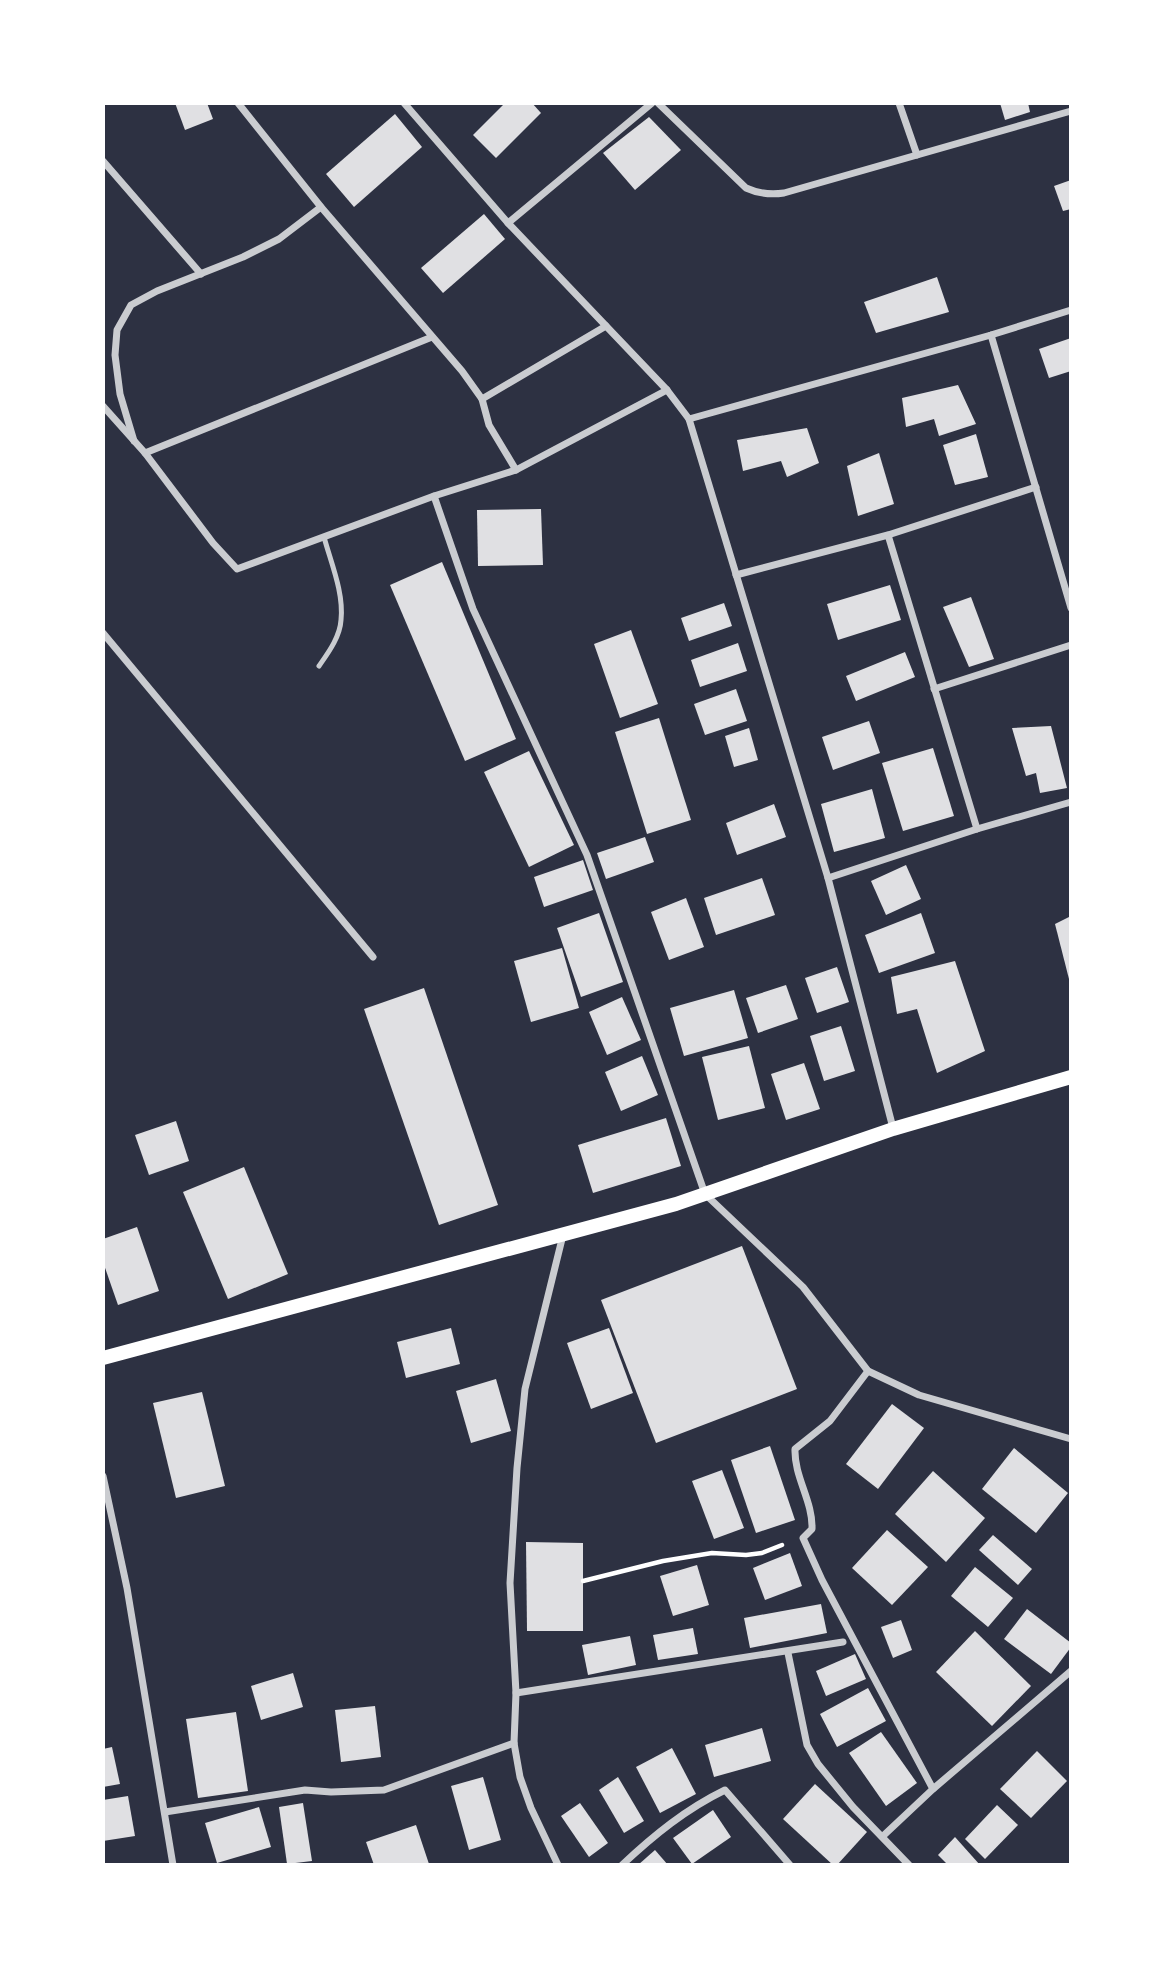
<svg xmlns="http://www.w3.org/2000/svg" width="1174" height="1968" viewBox="0 0 1174 1968" font-family="Quicksand,sans-serif">
<style>
.building{fill:#e0e0e3}
.lines{fill:none;stroke-linecap:round;stroke-linejoin:round}
.path{stroke:#fff;stroke-width:4.5}
.service{stroke:#caccd0;stroke-width:5}
.minor{stroke:#caccd0;stroke-width:7}
.secondary{stroke:#fff;stroke-width:14}
</style>
<rect width="100%" height="100%" fill="#2d3142"/>
<g class="building">
<polygon points="175,103 207,103 213,119 185,130"/>
<polygon points="505,103 532,103 541,113 496,158 473,135"/>
<polygon points="1000,103 1028,103 1030,112 1005,120"/>
<polygon points="395,114 422,147 354,207 326,174"/>
<polygon points="649,117 681,150 635,190 603,153"/>
<polygon points="1071,180 1071,209 1063,211 1054,186"/>
<polygon points="484,214 505,239 443,293 421,268"/>
<polygon points="937,277 949,312 876,333 864,302"/>
<polygon points="1071,338 1071,371 1049,378 1039,349"/>
<polygon points="958,385 976,424 939,436 934,419 906,427 902,398"/>
<polygon points="807,428 819,463 787,477 781,461 743,471 737,440"/>
<polygon points="976,434 988,477 955,485 943,445"/>
<polygon points="879,453 894,504 858,516 847,466"/>
<polygon points="541,509 543,565 478,566 477,510"/>
<polygon points="442,562 516,739 465,761 390,585"/>
<polygon points="890,585 901,620 838,640 827,604"/>
<polygon points="971,597 994,659 969,667 943,607"/>
<polygon points="724,603 732,626 689,641 681,618"/>
<polygon points="631,630 658,704 620,718 594,644"/>
<polygon points="738,643 747,671 700,687 691,660"/>
<polygon points="905,652 915,677 856,701 846,676"/>
<polygon points="736,689 747,721 705,735 694,704"/>
<polygon points="659,718 691,820 647,834 615,732"/>
<polygon points="869,721 880,753 833,770 822,737"/>
<polygon points="1051,726 1067,788 1040,793 1036,773 1026,776 1012,728"/>
<polygon points="749,728 758,760 734,767 725,736"/>
<polygon points="933,748 954,816 903,831 882,763"/>
<polygon points="529,751 574,845 529,867 484,772"/>
<polygon points="872,789 885,838 834,852 821,804"/>
<polygon points="774,804 786,837 737,855 726,823"/>
<polygon points="645,837 654,862 606,879 597,853"/>
<polygon points="583,860 593,890 544,907 534,877"/>
<polygon points="906,865 921,899 886,915 871,881"/>
<polygon points="762,878 775,915 716,935 704,898"/>
<polygon points="686,898 704,947 669,960 651,912"/>
<polygon points="599,913 623,982 581,997 557,928"/>
<polygon points="921,913 935,953 879,973 865,935"/>
<polygon points="1071,916 1071,983 1070,983 1055,924"/>
<polygon points="562,948 579,1008 531,1022 514,961"/>
<polygon points="955,961 985,1051 937,1073 917,1009 897,1014 891,977"/>
<polygon points="837,967 849,1002 817,1013 805,978"/>
<polygon points="786,985 798,1019 758,1033 746,998"/>
<polygon points="424,988 498,1205 439,1225 364,1009"/>
<polygon points="734,990 748,1038 684,1056 670,1008"/>
<polygon points="622,997 641,1040 607,1055 589,1012"/>
<polygon points="841,1026 855,1071 824,1081 810,1036"/>
<polygon points="749,1046 765,1108 718,1120 702,1057"/>
<polygon points="642,1056 658,1095 621,1111 605,1072"/>
<polygon points="804,1063 820,1109 786,1120 771,1074"/>
<polygon points="666,1118 681,1166 593,1193 578,1145"/>
<polygon points="176,1121 189,1161 149,1175 135,1135"/>
<polygon points="244,1167 288,1274 228,1299 183,1192"/>
<polygon points="137,1227 159,1291 118,1305 103,1262 103,1239"/>
<polygon points="742,1246 797,1389 656,1443 601,1300"/>
<polygon points="451,1328 460,1364 406,1378 397,1342"/>
<polygon points="609,1328 633,1393 591,1409 567,1343"/>
<polygon points="496,1379 511,1431 471,1443 456,1391"/>
<polygon points="202,1392 225,1486 176,1498 153,1403"/>
<polygon points="892,1404 924,1428 878,1489 846,1464"/>
<polygon points="770,1446 795,1520 756,1533 731,1460"/>
<polygon points="1014,1448 1068,1493 1036,1533 982,1489"/>
<polygon points="722,1470 744,1528 714,1539 692,1481"/>
<polygon points="933,1471 985,1518 946,1562 895,1514"/>
<polygon points="887,1530 928,1567 892,1605 852,1568"/>
<polygon points="993,1535 1032,1569 1018,1585 979,1550"/>
<polygon points="526,1542 583,1543 583,1631 527,1631"/>
<polygon points="790,1553 802,1586 765,1600 753,1568"/>
<polygon points="697,1565 709,1605 673,1616 660,1576"/>
<polygon points="975,1567 1013,1598 988,1627 951,1596"/>
<polygon points="821,1604 827,1633 750,1648 744,1618"/>
<polygon points="1027,1609 1071,1643 1071,1647 1051,1674 1004,1639"/>
<polygon points="901,1620 912,1650 893,1658 881,1627"/>
<polygon points="693,1628 698,1654 658,1660 653,1635"/>
<polygon points="975,1631 1031,1686 992,1726 936,1672"/>
<polygon points="630,1636 636,1665 588,1675 582,1645"/>
<polygon points="855,1654 866,1679 826,1696 816,1671"/>
<polygon points="293,1673 303,1707 261,1720 251,1686"/>
<polygon points="868,1688 886,1721 837,1747 820,1714"/>
<polygon points="375,1706 381,1757 341,1762 335,1710"/>
<polygon points="236,1712 248,1791 198,1798 186,1719"/>
<polygon points="762,1728 771,1761 714,1777 705,1745"/>
<polygon points="881,1732 917,1783 886,1806 849,1753"/>
<polygon points="112,1747 120,1784 103,1787 103,1749"/>
<polygon points="672,1748 696,1794 660,1813 636,1767"/>
<polygon points="1037,1751 1067,1781 1031,1818 1000,1789"/>
<polygon points="483,1777 501,1840 469,1850 451,1786"/>
<polygon points="618,1777 644,1821 624,1833 599,1790"/>
<polygon points="815,1784 867,1832 837,1865 833,1865 783,1819"/>
<polygon points="128,1796 135,1836 103,1841 103,1800"/>
<polygon points="303,1803 312,1861 287,1864 279,1807"/>
<polygon points="580,1803 608,1843 589,1857 561,1816"/>
<polygon points="997,1805 1018,1825 985,1859 965,1839"/>
<polygon points="259,1807 271,1847 217,1863 205,1823"/>
<polygon points="713,1810 731,1837 692,1864 673,1838"/>
<polygon points="416,1825 429,1864 374,1865 366,1842"/>
<polygon points="955,1837 980,1865 948,1865 938,1855"/>
<polygon points="655,1850 668,1865 638,1865"/>
</g>
<g class="lines">
<polyline class="path" points="583,1581 663,1561 712,1553 746,1555 762,1553 782,1545"/>
<path class="service" d="M319 666C328 653 340 637 341 620 344 593 331 563 324 537"/>
<g class="minor">
<polyline points="238,103 321,207 462,371 482,399 489,425 516,470"/>
<polyline points="404,103 508,223 667,390 689,419 828,878 893,1128"/>
<path d="M658 103 746 188C759 194 770 195 784 193L1071 111"/>
<polyline points="899,103 917,155"/>
<polyline points="103,161 201,274"/>
<polyline points="508,223 652,103"/>
<polyline points="991,335 1071,608"/>
<polyline points="482,399 606,326"/>
<polyline points="103,406 145,453 213,543 237,569 434,496 516,470 667,390"/>
<polyline points="689,419 991,335 1071,310"/>
<polyline points="134,441 120,394 115,355 117,330 131,305 157,291 243,257 279,239 321,207"/>
<polyline points="145,453 432,337"/>
<polyline points="434,496 473,609 587,855 705,1194 803,1287 868,1371 919,1395 1071,1439"/>
<polyline points="888,535 977,829"/>
<polyline points="736,575 888,535 1036,487"/>
<polyline points="103,633 373,957"/>
<polyline points="934,689 1071,645"/>
<polyline points="828,878 977,829 1071,802"/>
<path d="M868 1371 830 1421 795 1449C794 1477 813 1501 812 1529L803 1538 822 1580 933 1789"/>
<polyline points="103,1476 127,1588 173,1865"/>
<polyline points="788,1653 807,1745 818,1764 853,1807 909,1865"/>
<polyline points="516,1693 843,1642"/>
<polyline points="165,1812 305,1790 331,1792 384,1790 514,1743"/>
<polyline points="883,1836 933,1789 1071,1671"/>
<polyline points="558,1865 531,1808 520,1777 514,1743 516,1693 510,1583 517,1468 525,1389 563,1235"/>
<path d="M622 1865C654 1835 686 1809 725 1790L790 1865"/>
</g>
<polyline class="secondary" points="103,1358 676,1204 893,1129 1071,1077"/>
</g>
<rect width="1174" height="1968" fill="none" stroke="#ffffff" stroke-width="210"/>
</svg>
